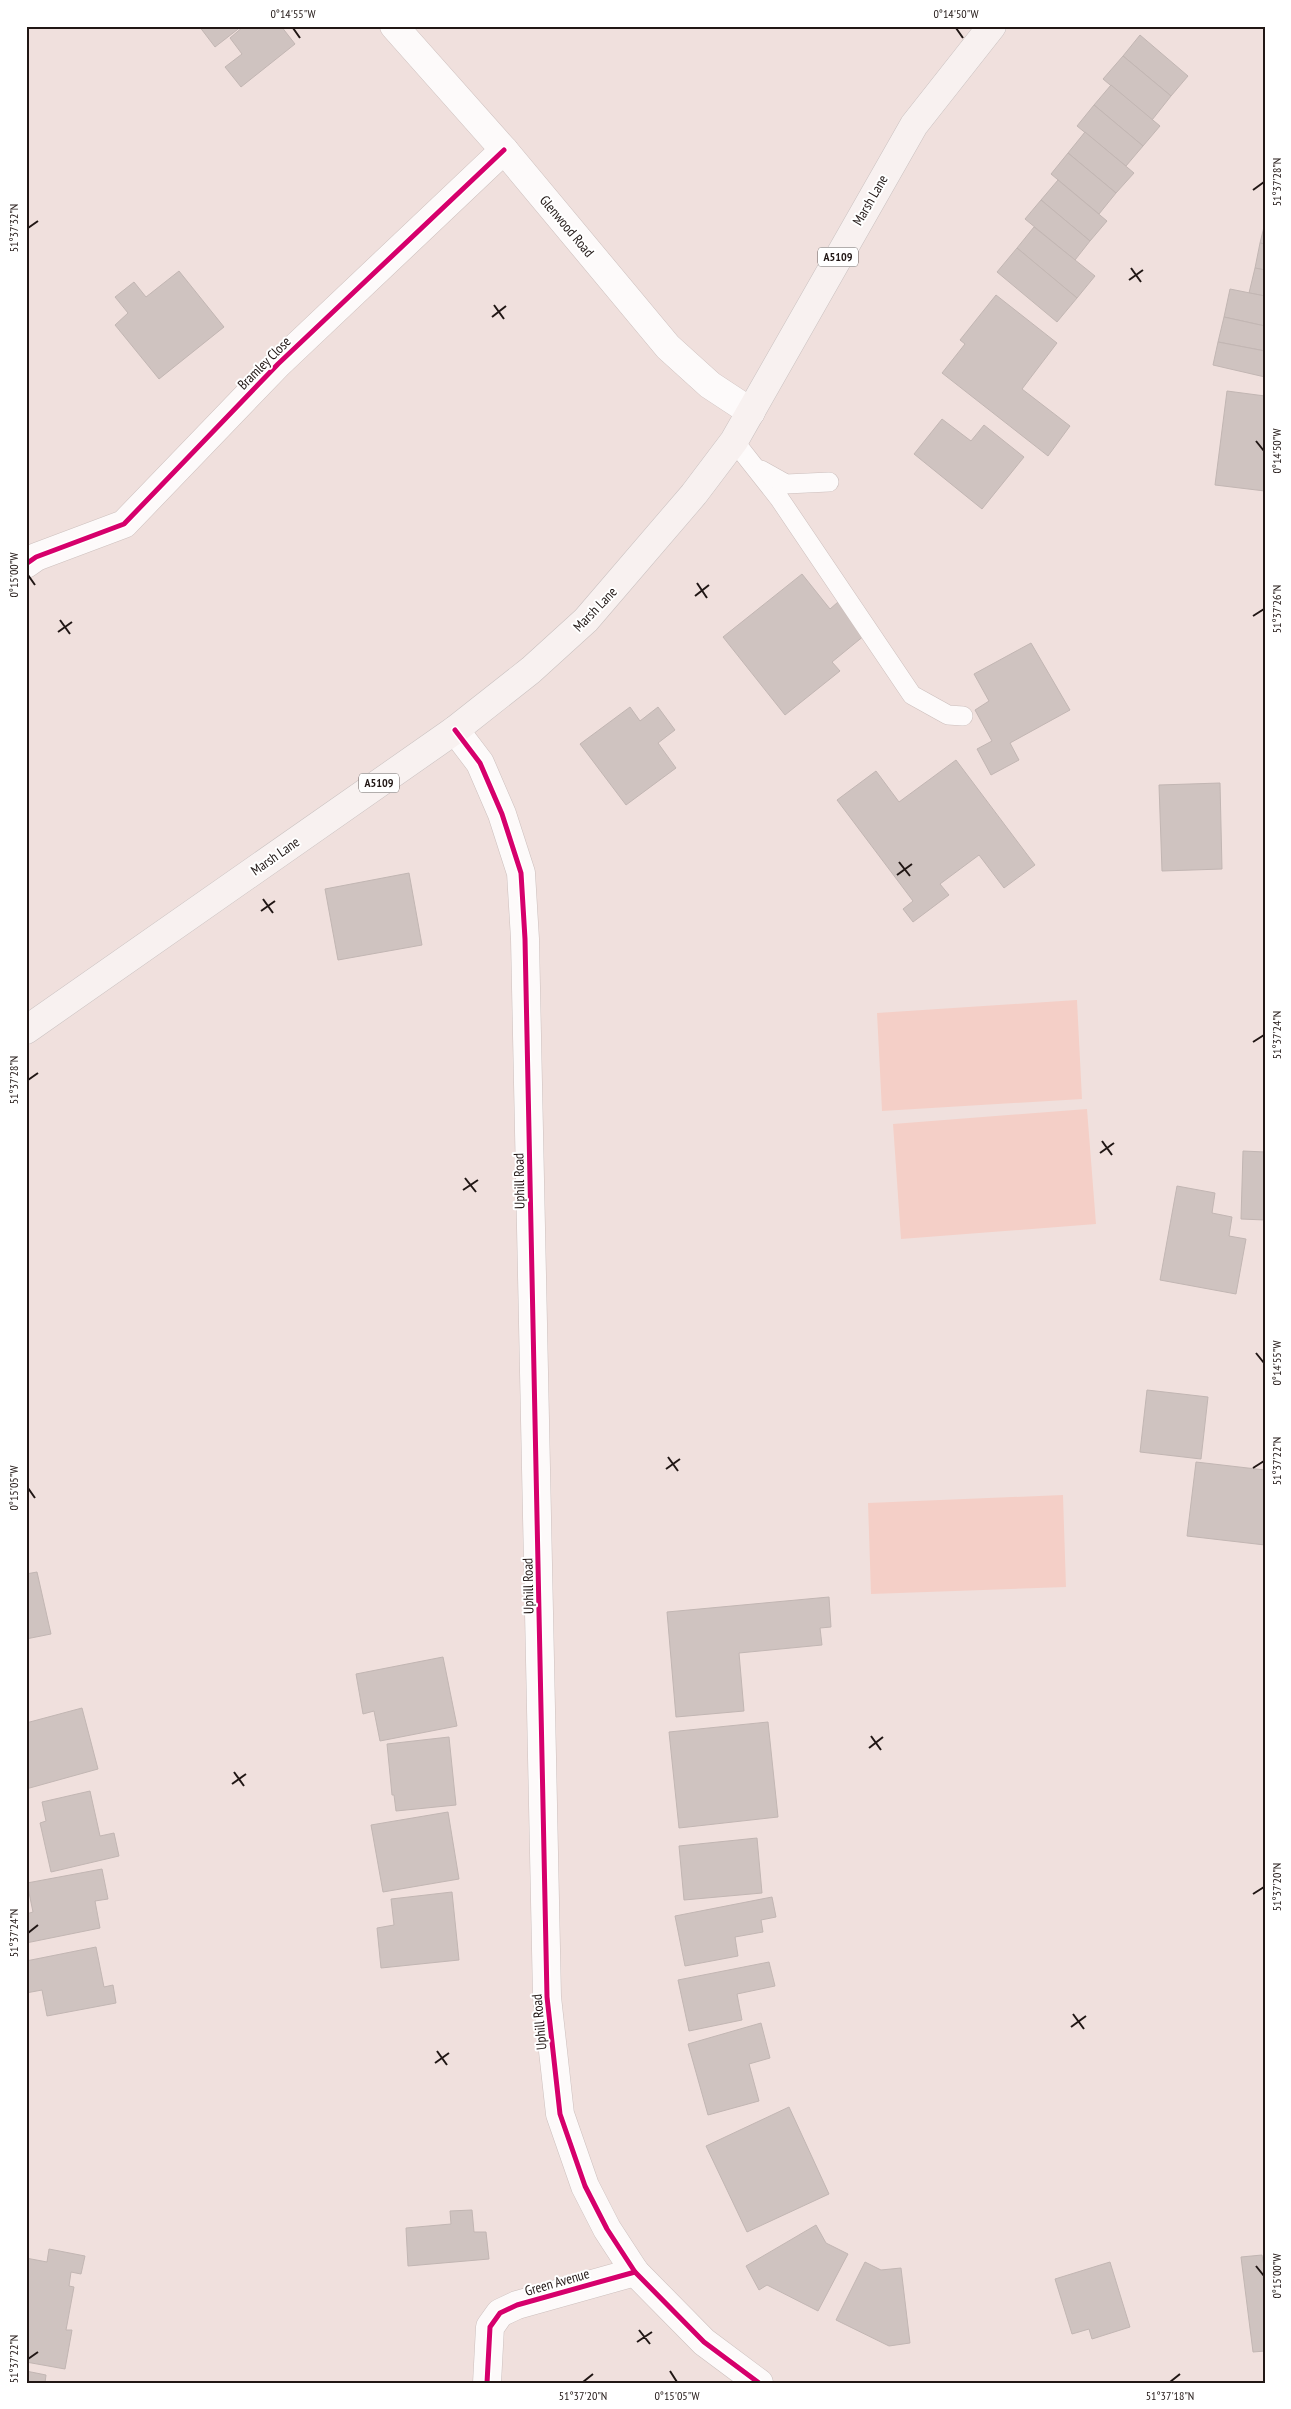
<svg xmlns="http://www.w3.org/2000/svg" width="1291" height="2409" viewBox="0 0 1291 2409" font-family="'PT Sans Narrow',sans-serif">
<style>
.green{fill:#f4cfc7}
.building{fill:#cfc3c0;stroke:#c2b6b3}
.lines{fill:none;stroke-linecap:round;stroke-linejoin:round}
.service-casing{stroke:#ccbfbd;stroke-width:20}
.minor-casing{stroke:#ccbfbd;stroke-width:29}
.primary-casing{stroke:#c9c1c0;stroke-width:29}
.service{stroke:#fdfafa;stroke-width:19}
.minor{stroke:#fdfafa;stroke-width:28}
.primary{stroke:#f8f1f0;stroke-width:28}
.cycleway-casing{stroke:#fff;stroke-width:8}
.cycleway{stroke:#d6006c;stroke-width:5}
.ticks{fill:none;stroke:#211715;stroke-width:2}
.labels{text-anchor:middle;stroke-width:4;stroke-linejoin:round;paint-order:stroke}
.shield{fill:#fff;stroke:#645d5b;stroke-width:1}
.shield-label{font-size:12px;font-weight:bold;fill:#211715}
.street-label{font-size:14px;fill:#211715;stroke:#fff}
.neatline{fill:none;stroke:#211715;stroke-width:2}
.ticks-label{font-size:12px;text-anchor:middle;fill:#211715}
</style>
<rect width="100%" height="100%" fill="#f0e0dd"/>
<g class="green">
<polygon points="1077,1000 1082,1099 882,1111 877,1013"/>
<polygon points="1087,1109 1096,1224 901,1239 893,1124"/>
<polygon points="1063,1495 1066,1587 871,1594 868,1503"/>
</g>
<g class="building">
<polygon points="199,26 242,26 215,47"/>
<polygon points="244,26 281,26 295,44 241,87 225,67 242,54 230,38"/>
<polygon points="1140,35 1188,76 1171,96 1123,56"/>
<polygon points="1123,56 1171,96 1152,120 1103,79"/>
<polygon points="1111,85 1160,126 1143,146 1094,105"/>
<polygon points="1094,105 1143,146 1126,166 1077,126"/>
<polygon points="1085,132 1134,173 1116,193 1068,153"/>
<polygon points="1068,153 1116,193 1099,214 1051,174"/>
<polygon points="1058,180 1107,221 1090,241 1041,200"/>
<polygon points="1041,200 1090,241 1075,260 1025,219"/>
<polygon points="1265,223 1265,244 1260,243"/>
<polygon points="1034,227 1095,276 1077,298 1017,248"/>
<polygon points="1260,243 1265,244 1265,270 1255,268"/>
<polygon points="1017,248 1077,298 1057,322 997,272"/>
<polygon points="1255,268 1265,270 1265,296 1249,293"/>
<polygon points="179,271 224,327 159,379 115,325 128,313 115,297 134,282 146,297"/>
<polygon points="1230,289 1265,296 1265,326 1224,317"/>
<polygon points="996,295 1057,343 1022,389 1070,426 1048,456 942,373 965,344 960,340"/>
<polygon points="1224,317 1265,326 1265,351 1218,342"/>
<polygon points="1218,342 1265,351 1265,377 1213,365"/>
<polygon points="1227,391 1265,396 1265,491 1215,485"/>
<polygon points="942,419 971,441 984,425 1024,457 982,509 914,454"/>
<polygon points="802,574 830,609 838,602 865,635 832,662 840,671 785,715 723,637"/>
<polygon points="1031,643 1070,710 1010,743 1019,760 991,775 977,749 992,741 975,710 989,701 974,674"/>
<polygon points="630,707 640,721 658,707 675,730 658,743 676,768 626,805 580,744"/>
<polygon points="956,760 1035,865 1004,888 979,855 940,884 949,895 913,922 903,909 913,901 837,800 876,771 899,802"/>
<polygon points="1220,783 1222,869 1162,871 1159,785"/>
<polygon points="409,873 422,945 338,960 325,889"/>
<polygon points="1243,1151 1265,1152 1265,1220 1241,1219"/>
<polygon points="1177,1186 1215,1193 1212,1213 1232,1217 1229,1236 1246,1239 1236,1294 1160,1280"/>
<polygon points="1147,1390 1208,1397 1201,1459 1140,1452"/>
<polygon points="1196,1462 1265,1470 1265,1545 1187,1536"/>
<polygon points="37,1572 51,1634 26,1639 26,1574"/>
<polygon points="829,1597 831,1627 820,1628 822,1645 739,1653 744,1711 676,1717 667,1612"/>
<polygon points="443,1657 457,1726 380,1741 374,1711 363,1714 356,1674"/>
<polygon points="82,1708 98,1769 26,1789 26,1723"/>
<polygon points="768,1722 778,1817 679,1828 669,1732"/>
<polygon points="449,1737 456,1805 396,1811 394,1795 392,1795 387,1744"/>
<polygon points="90,1791 100,1836 114,1833 119,1856 51,1872 40,1823 46,1821 42,1802"/>
<polygon points="448,1812 459,1879 383,1892 371,1825"/>
<polygon points="757,1838 762,1893 684,1900 679,1846"/>
<polygon points="102,1869 108,1899 95,1901 100,1928 26,1943 26,1914 33,1912 27,1883"/>
<polygon points="452,1892 459,1960 381,1968 377,1928 394,1925 391,1899"/>
<polygon points="772,1897 776,1917 761,1920 763,1932 735,1937 738,1956 685,1966 675,1916"/>
<polygon points="96,1947 104,1987 113,1985 116,2003 47,2016 42,1990 26,1993 26,1961"/>
<polygon points="769,1962 775,1986 737,1994 742,2020 689,2031 678,1980"/>
<polygon points="761,2023 770,2058 749,2064 759,2101 708,2115 688,2044"/>
<polygon points="789,2107 829,2194 747,2232 706,2146"/>
<polygon points="472,2210 474,2232 486,2232 489,2259 408,2266 406,2228 451,2224 450,2211"/>
<polygon points="816,2225 826,2243 848,2254 818,2311 767,2285 759,2290 746,2266"/>
<polygon points="49,2249 85,2256 81,2274 71,2272 69,2286 74,2287 66,2330 72,2330 65,2369 26,2362 26,2258 47,2262"/>
<polygon points="1262,2255 1265,2272 1265,2351 1253,2352 1241,2257"/>
<polygon points="865,2262 881,2270 901,2268 910,2343 889,2346 836,2320"/>
<polygon points="1110,2262 1130,2327 1092,2339 1089,2329 1072,2334 1055,2279"/>
<polygon points="26,2371 46,2375 45,2383 26,2383"/>
</g>
<g class="lines">
<defs>
<g id="service">
<polyline points="734,441 779,498 912,695 948,715 963,716"/>
<polyline points="761,470 786,484 829,482"/>
</g>
<g id="minor">
<polyline points="394,26 504,150 668,347 710,385 751,412"/>
<polyline points="26,564 36,557 124,524 278,364 504,150"/>
<polyline points="455,730 480,763 502,814 521,873 525,939 547,1997 560,2114 585,2186 607,2229 635,2272 704,2342 759,2383"/>
<polyline points="487,2383 490,2327 500,2313 517,2305 635,2272"/>
</g>
<polyline id="primary" points="26,1030 455,730 531,670 586,620 694,494 734,441 914,125 992,26"/>
</defs>
<use href="#service" class="service-casing"/>
<use href="#minor" class="minor-casing"/>
<use href="#primary" class="primary-casing"/>
<use href="#service" class="service"/>
<use href="#minor" class="minor"/>
<use href="#primary" class="primary"/>
<defs>
<g id="cycleway">
<polyline points="26,564 36,557 124,524 278,364 504,150"/>
<polyline points="455,730 480,763 502,814 521,873 525,939 547,1997 560,2114 585,2186 607,2229 635,2272 704,2342 759,2383"/>
<polyline points="487,2383 490,2327 500,2313 517,2305 635,2272"/>
</g>
</defs>
<use href="#cycleway" class="cycleway-casing"/>
<use href="#cycleway" class="cycleway"/>
</g>
<path class="ticks" d="M293 28 300 38M956 28 963 38M1253 190 1264 182M28 228 38 221M1131 268 1141 282M1129 280 1143 270M494 305 504 319M492 317 506 306M1256 441 1264 451M28 575 35 585M697 583 707 598M695 596 709 585M1253 616 1264 609M60 620 70 634M58 632 72 622M899 862 910 876M897 875 912 864M263 899 273 913M261 911 275 901M1253 1042 1264 1035M28 1080 38 1073M1102 1141 1112 1155M1100 1153 1114 1143M465 1178 476 1192M463 1190 478 1180M1256 1353 1264 1363M668 1457 678 1471M1253 1468 1264 1461M666 1469 680 1459M28 1488 35 1498M871 1736 881 1750M869 1748 883 1737M234 1772 244 1786M232 1784 246 1774M1253 1894 1264 1887M28 1933 38 1925M1073 2014 1084 2029M1071 2027 1086 2016M437 2051 447 2065M435 2063 449 2053M1256 2266 1264 2276M639 2330 650 2344M637 2342 652 2332M28 2359 38 2352M670 2371 677 2382M583 2382 593 2374M1170 2382 1180 2374"/>
<g class="labels">
<g class="shield">
<rect x="818" y="247.5" width="40" height="19" rx="4"/>
<rect x="359" y="773.5" width="40" height="19" rx="4"/>
</g>
<g class="shield-label">
<text x="838" y="261">A5109</text>
<text x="379" y="787">A5109</text>
</g>
<g class="street-label">
<text transform="translate(870 200) rotate(-60)" y="5">Marsh Lane</text>
<text transform="translate(567 226) rotate(50)" y="5">Glenwood Road</text>
<text transform="translate(264 363) rotate(-45)" y="5">Bramley Close</text>
<text transform="translate(595 609) rotate(-46)" y="5">Marsh Lane</text>
<text transform="translate(275 856) rotate(-35)" y="5">Marsh Lane</text>
<text transform="translate(519 1181) rotate(-91)" y="5">Uphill Road</text>
<text transform="translate(528 1586) rotate(-91)" y="5">Uphill Road</text>
<text transform="translate(539 2022) rotate(-95)" y="5">Uphill Road</text>
<text transform="translate(557 2282) rotate(-16)" y="5">Green Avenue</text>
</g>
</g>
<rect width="1291" height="2409" fill="none" stroke="#ffffff" stroke-width="55"/>
<rect x="28" y="28" width="1236" height="2354" class="neatline"/>
<g class="ticks-label">
<text x="293" y="18">0°14'55"W</text>
<text x="956" y="18">0°14'50"W</text>
<text transform="translate(1277 182) rotate(-90)" y="4">51°37'28"N</text>
<text transform="translate(14 228) rotate(-90)" y="4">51°37'32"N</text>
<text transform="translate(1277 451) rotate(-90)" y="4">0°14'50"W</text>
<text transform="translate(14 575) rotate(-90)" y="4">0°15'00"W</text>
<text transform="translate(1277 609) rotate(-90)" y="4">51°37'26"N</text>
<text transform="translate(1277 1035) rotate(-90)" y="4">51°37'24"N</text>
<text transform="translate(14 1080) rotate(-90)" y="4">51°37'28"N</text>
<text transform="translate(1277 1363) rotate(-90)" y="4">0°14'55"W</text>
<text transform="translate(1277 1461) rotate(-90)" y="4">51°37'22"N</text>
<text transform="translate(14 1488) rotate(-90)" y="4">0°15'05"W</text>
<text transform="translate(1277 1887) rotate(-90)" y="4">51°37'20"N</text>
<text transform="translate(14 1933) rotate(-90)" y="4">51°37'24"N</text>
<text transform="translate(1277 2276) rotate(-90)" y="4">0°15'00"W</text>
<text transform="translate(14 2359) rotate(-90)" y="4">51°37'22"N</text>
<text x="583" y="2400">51°37'20"N</text>
<text x="677" y="2400">0°15'05"W</text>
<text x="1170" y="2400">51°37'18"N</text>
</g>
</svg>
